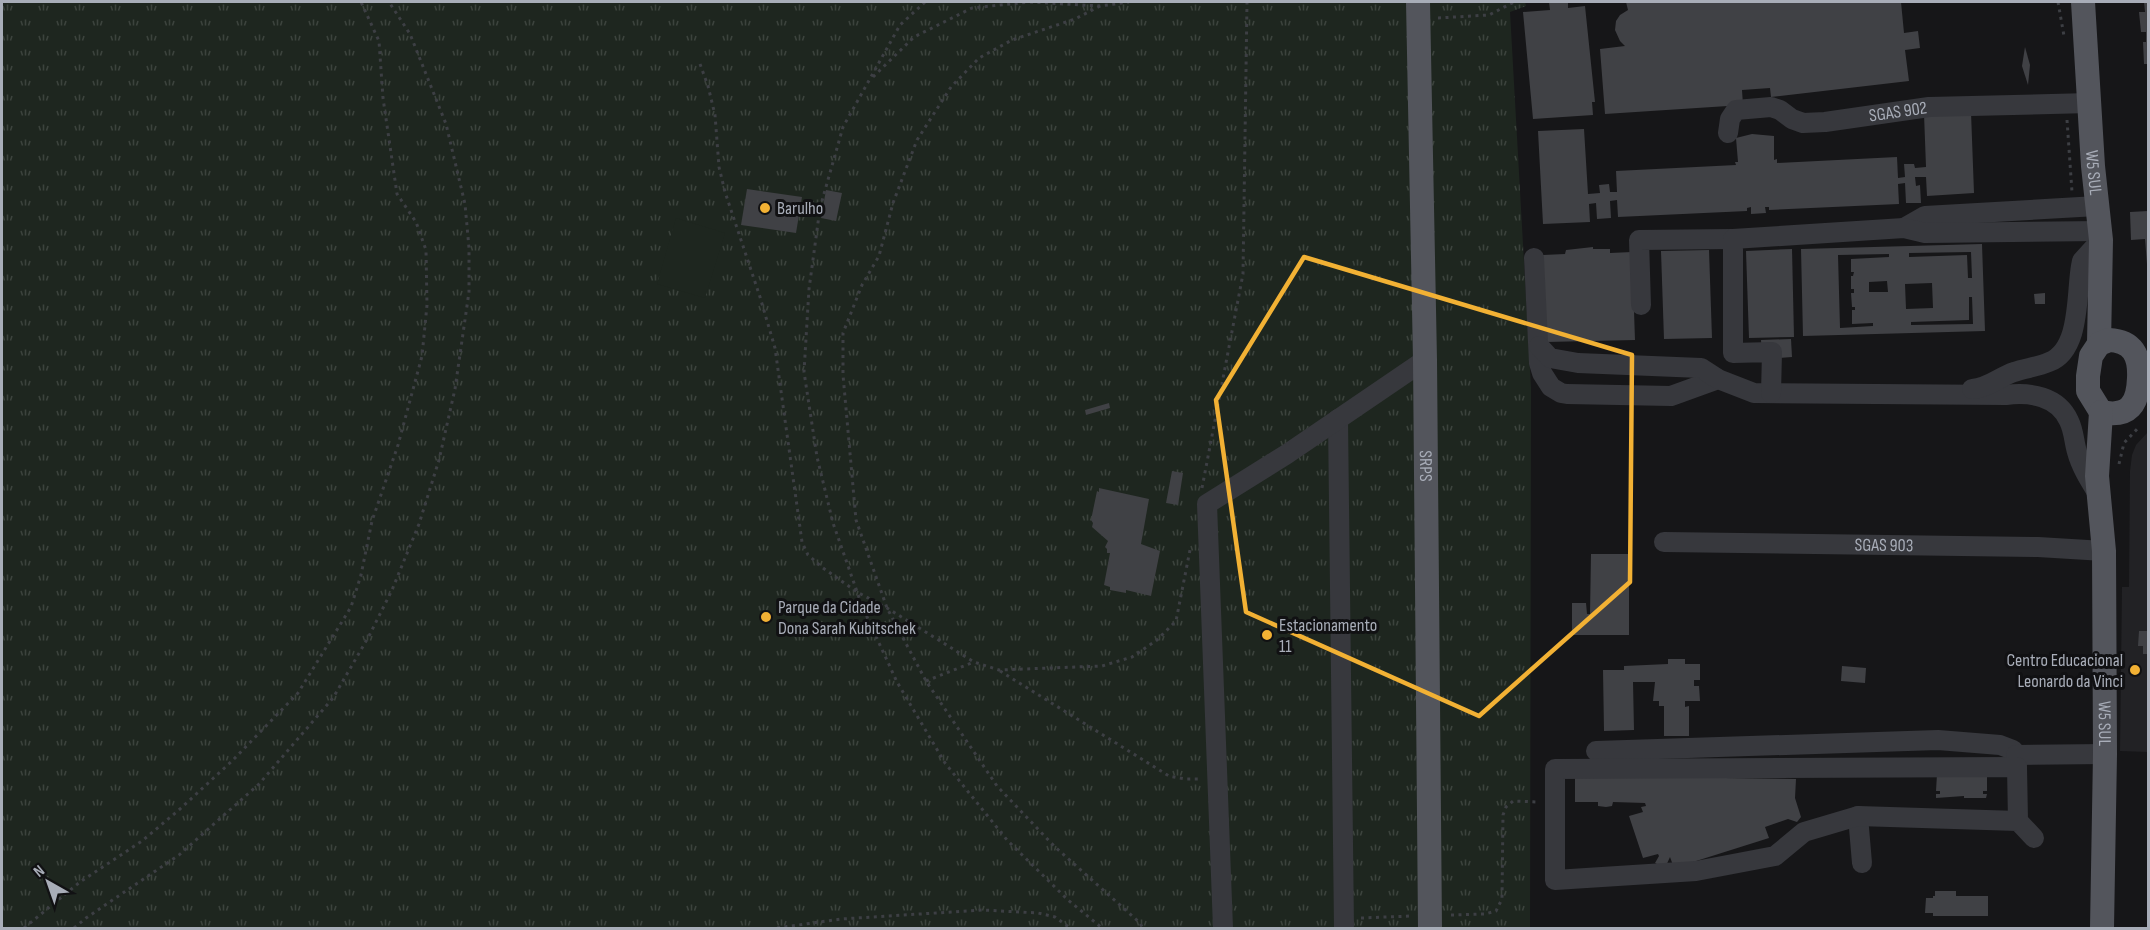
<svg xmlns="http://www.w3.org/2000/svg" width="2150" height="930" viewBox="0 0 2150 930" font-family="'Sofia Sans Condensed',sans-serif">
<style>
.built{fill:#222225}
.park{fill:url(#park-tufts)}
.pitch{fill:#1e261f}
.building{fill:#404145;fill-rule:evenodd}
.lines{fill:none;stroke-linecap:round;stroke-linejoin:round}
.path{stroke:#3d3f44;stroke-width:3;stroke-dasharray:3 4.5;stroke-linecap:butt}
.minor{stroke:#37383d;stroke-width:20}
.major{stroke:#53555c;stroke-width:24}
.marked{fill:none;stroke:#f2b134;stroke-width:4.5;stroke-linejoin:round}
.poi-dot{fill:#f2b134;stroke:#111113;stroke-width:2}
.labels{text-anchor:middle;stroke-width:6;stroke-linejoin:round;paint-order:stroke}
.street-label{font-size:18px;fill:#a8adb8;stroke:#111113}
.poi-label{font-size:18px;fill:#a8adb8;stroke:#111113;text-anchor:start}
</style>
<defs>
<pattern id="park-tufts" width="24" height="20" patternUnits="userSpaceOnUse" patternTransform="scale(1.5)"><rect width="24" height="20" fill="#1e261f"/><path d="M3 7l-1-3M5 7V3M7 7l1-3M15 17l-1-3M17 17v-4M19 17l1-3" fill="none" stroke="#3c433d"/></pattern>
</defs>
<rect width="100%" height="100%" fill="#161618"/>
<polygon class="built" points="2148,432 2148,752 2120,751 2122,587 2129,587 2130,471 2132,455 2136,445"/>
<polygon class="park" points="2,2 1525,2 1526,6 1510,12 1531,388 1530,928 2,928"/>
<polygon class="pitch" points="676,218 725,233 705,298 657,284"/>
<g class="building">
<polygon points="1549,2 1568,2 1568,8 1585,6 1595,102 1592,102 1593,115 1533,119 1523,12 1550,10"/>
<polygon points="1626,2 1901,2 1904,33 1918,31 1920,48 1905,50 1909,81 1771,97 1770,88 1742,90 1743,105 1605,114 1600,49 1625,46 1620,41 1615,30 1616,21 1620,15 1628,10"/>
<polygon points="2144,2 2148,2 2148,64 2144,64 2143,42 2146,42 2146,32 2141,32 2139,12 2145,12"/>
<polygon points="2025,47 2030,65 2028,85 2022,66"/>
<polygon points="1971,112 1974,193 1927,196 1926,177 1915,177 1916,186 1920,185 1921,203 1906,203 1905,183 1898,184 1899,204 1769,210 1769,207 1765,207 1766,213 1751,214 1751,207 1747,208 1747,211 1618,217 1617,200 1610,201 1611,218 1597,219 1596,203 1589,204 1590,222 1543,224 1538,131 1584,129 1588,194 1600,193 1599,185 1609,184 1610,192 1617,192 1616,171 1736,165 1735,162 1738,162 1736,138 1752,134 1774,136 1774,160 1777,159 1777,163 1897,157 1898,178 1905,177 1904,164 1914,164 1915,168 1926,167 1924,114"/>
<polygon points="747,189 802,197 796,233 741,225"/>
<polygon points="826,190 842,193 836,221 821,218"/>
<polygon points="2148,211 2148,264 2147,264 2145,239 2131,240 2130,212"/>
<path d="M1982 244 1985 331 1803 336 1801 249ZM1971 252 1972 278H1968L1967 255 1909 257V253ZM1889 254V257L1851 259V272H1854L1853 276H1851V289H1854V293H1851L1852 307H1855V310H1852V324L1873 323V326L1840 328 1838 255ZM1887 281 1888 292H1869V282ZM1932 283 1933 308 1906 309 1905 284ZM1969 297H1972L1973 324 1911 325V322L1969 320Z"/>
<polygon points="1593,247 1593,249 1610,249 1610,253 1632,252 1635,340 1546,342 1543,255 1565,254 1566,250"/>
<polygon points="1792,249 1794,337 1749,338 1746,251"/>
<polygon points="1709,250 1712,338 1664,339 1661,251"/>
<polygon points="2045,293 2045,304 2035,304 2034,294"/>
<polygon points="1791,339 1792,357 1779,358 1762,355 1761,340"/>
<polygon points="1109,403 1110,408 1086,415 1085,410"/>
<polygon points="1172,471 1183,473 1178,505 1166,503"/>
<polygon points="1099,488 1149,499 1141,544 1160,551 1151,596 1126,590 1126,593 1110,590 1110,587 1104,585 1110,553 1107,553 1107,549 1105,547 1108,541 1092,527 1093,523 1091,520 1097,491 1099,492"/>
<polygon points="1591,554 1629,554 1629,635 1572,635 1572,603 1586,603 1587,614 1590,614"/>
<polygon points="2139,631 2148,631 2148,654 2143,654 2143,646 2138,646"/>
<polygon points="1668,659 1685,659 1685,664 1700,664 1700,680 1694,680 1694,686 1699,686 1700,701 1685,701 1685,707 1689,706 1689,736 1664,736 1664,706 1659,706 1659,701 1653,701 1655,682 1633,682 1634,730 1604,731 1603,670 1624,670 1624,666 1668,664"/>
<polygon points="1842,666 1866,668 1865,683 1841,681"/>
<polygon points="1937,774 1987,775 1987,791 1983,791 1983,794 1987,794 1986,798 1964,798 1964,796 1936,798 1936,794 1940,794 1940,791 1936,791"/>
<polygon points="1575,776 1796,779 1795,798 1801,817 1797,822 1788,819 1765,827 1769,838 1674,868 1670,857 1665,868 1655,863 1659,856 1658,854 1643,858 1629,816 1643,812 1641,807 1646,806 1645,803 1613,802 1612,806 1606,807 1598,806 1598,802 1575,802"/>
<polygon points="1935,891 1956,891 1956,896 1988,896 1988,916 1933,916 1933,913 1925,913 1926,898 1933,898 1933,896 1935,896"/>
</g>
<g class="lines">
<g class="path">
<polyline points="925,2 900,25 843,127 820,208 809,289 804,372 817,457 833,523 862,606 897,682 945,763 1007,840 1068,900 1102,928"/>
<polyline points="1030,2 1100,6 1129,2"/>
<polyline points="2058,2 2064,36"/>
<polyline points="1100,6 1075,19 1012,40 979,58 951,87 917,140 893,203 879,256 862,285 843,333 843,375 856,520 887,608 926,681 997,786 1054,846 1139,922 1143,928"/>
<polyline points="1438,18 1489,15 1514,2"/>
<polyline points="700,64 708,86 715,115 719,167 725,192 760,297 775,348 802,542 808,555 823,568 857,592 887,608 974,662 999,670 1102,666 1132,657 1157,640 1176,621 1190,550"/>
<polyline points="873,77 914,37 972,8 1029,2"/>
<polyline points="2067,120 2072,192"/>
<polyline points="2119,464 2124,443 2139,427"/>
<polyline points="1202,488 1243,274 1247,2"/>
<polyline points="1000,671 1169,776 1185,779 1200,779"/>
<polyline points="926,681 974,662"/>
<polyline points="1451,915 1485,914 1496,911 1502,899 1503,815 1506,807 1513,801 1537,802"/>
<polyline points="1361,918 1411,916"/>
<polyline points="24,928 80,882 142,841 180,809 232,761 298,693 351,607 361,575 372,521 398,445 422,356 427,305 426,250 416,222 397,194 383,98 379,41 361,2"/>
<polyline points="74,928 86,918 179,855 259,784 333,698 369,636 392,590 419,524 439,460 455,389 469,292 469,248 465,204 446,124 410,34 389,2"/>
<polyline points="777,928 841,919 983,910 1038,913 1055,917 1070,928"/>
</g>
<g class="minor">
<path id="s1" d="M1728 133 1730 119 1736 110 1771 107 1780 110 1792 119 1803 123 1825 122 1929 107 2090 103"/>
<polyline points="1904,228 1925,216 2097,206"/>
<polyline points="1534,258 1539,363 1542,373 1551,387 1561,393 1567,394 1671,396 1718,379"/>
<polyline points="1641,305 1639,240 1733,239"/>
<path d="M1539 346 1550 358 1578 363 1701 368 1718 379 1754 393 2006 395C2030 392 2058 396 2069 421 2074 431 2074 442 2077 452 2081 467 2090 481 2098 494"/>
<path d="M1972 389C1989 388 1999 377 2014 372 2025 368 2038 367 2049 362 2081 350 2076 294 2081 266L2082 261 2101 240"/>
<polyline points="1771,393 1772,352 1733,353 1733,239 1904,228 1925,233 2100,231"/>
<polyline points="1338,419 1344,928"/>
<path id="s2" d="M1664 542 2038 547 2104 551"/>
<polyline points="1596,751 1938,740 2000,745 2013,750 2016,755 2017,767"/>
<polyline points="2016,755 2105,754"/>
<polyline points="1858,816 1862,863"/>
<polyline points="2018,821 1858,816 1804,832 1775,856 1696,871 1555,880 1555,769 2017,767 2018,821 2034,838"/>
<polyline points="1223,928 1207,504 1287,454 1425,360"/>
</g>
<g class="major">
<path id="s3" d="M1418 2 1425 360 1430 928"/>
<path id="s4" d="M2083 2 2093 166 2101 240 2099 344"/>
<path d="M2109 340C2133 341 2140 356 2139 378 2138 404 2129 418 2101 412L2088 391V376L2091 356 2099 344Z"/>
<path id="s5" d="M2101 412 2097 476 2104 551 2105 754 2102 928"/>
</g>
</g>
<path class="marked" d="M1304 257 1632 355 1630 582 1479 716 1246 612 1216 400Z"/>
<g class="poi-dot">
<circle cx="765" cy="208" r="6"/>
<circle cx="766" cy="617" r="6"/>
<circle cx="1267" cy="635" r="6"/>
<circle cx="2135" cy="670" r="6"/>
</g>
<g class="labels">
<g class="street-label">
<text dy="6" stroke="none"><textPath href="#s1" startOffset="192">SGAS 902</textPath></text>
<text dy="6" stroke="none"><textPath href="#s4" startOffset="171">W5 SUL</textPath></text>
<text dy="6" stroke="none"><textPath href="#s3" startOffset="464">SRPS</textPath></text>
<text dy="6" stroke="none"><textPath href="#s2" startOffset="220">SGAS 903</textPath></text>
<text dy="6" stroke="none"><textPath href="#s5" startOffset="312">W5 SUL</textPath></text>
</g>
<g class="poi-label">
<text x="777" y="214">Barulho</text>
<text x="778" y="613">Parque da Cidade<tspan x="778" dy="21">Dona Sarah Kubitschek</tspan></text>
<text x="1279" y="631">Estacionamento<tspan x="1279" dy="21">11</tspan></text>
<text x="2123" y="666" text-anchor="end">Centro Educacional<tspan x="2123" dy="21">Leonardo da Vinci</tspan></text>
</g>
</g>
<rect width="2150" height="930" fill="none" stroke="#a8adb8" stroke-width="6"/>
<g transform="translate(48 882) rotate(320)" stroke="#111113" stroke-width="4.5" paint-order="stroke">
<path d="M0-4.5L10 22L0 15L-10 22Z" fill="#a8adb8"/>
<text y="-9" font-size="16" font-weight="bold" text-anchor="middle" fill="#a8adb8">N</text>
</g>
</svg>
